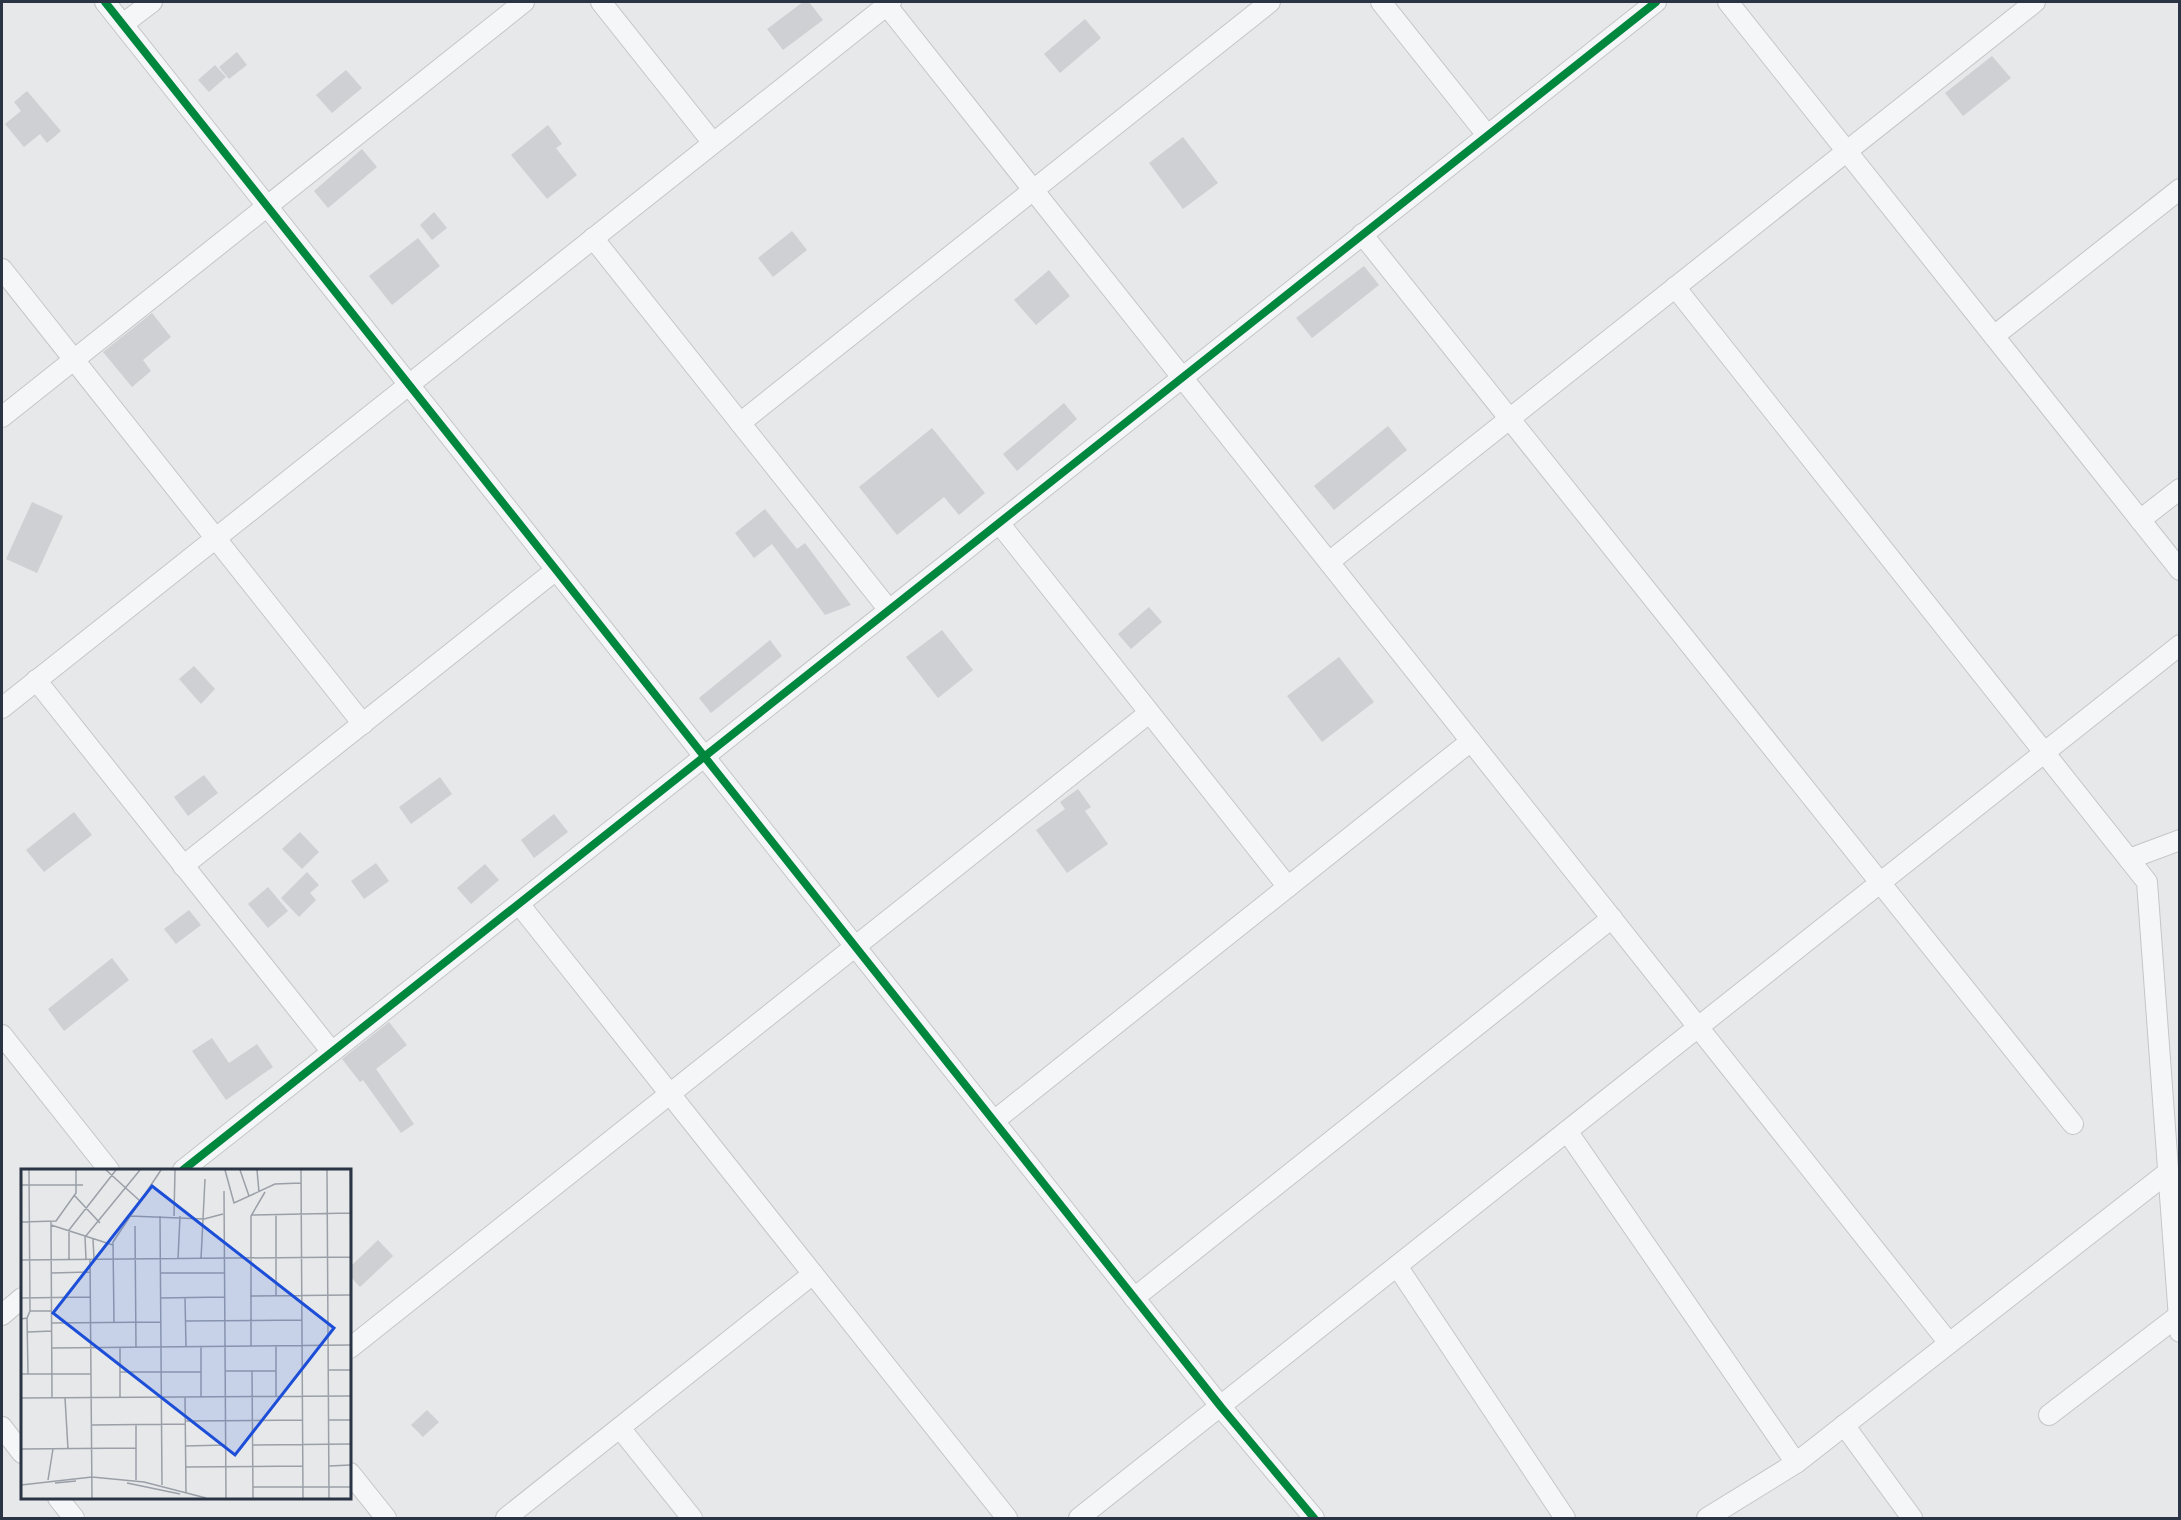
<svg xmlns="http://www.w3.org/2000/svg" width="2181" height="1520" viewBox="0 0 2181 1520" font-family="Helvetica,sans-serif">
<rect width="100%" height="100%" fill="#e6e8ea"/>
<!-- building -->
<g fill="#ced0d3">
<polygon points="803,2 809,2 823,20 783,50 767,29"/>
<polygon points="1085,19 1101,38 1060,73 1044,54"/>
<polygon points="237,52 247,65 229,79 219,67"/>
<polygon points="1992,56 2011,78 1963,116 1945,93"/>
<polygon points="215,65 226,77 209,92 198,80"/>
<polygon points="346,70 362,88 332,113 316,95"/>
<polygon points="27,91 61,131 47,143 40,134 24,147 5,124 21,111 14,102"/>
<polygon points="548,125 562,144 556,148 577,175 547,199 511,155"/>
<polygon points="1183,137 1218,183 1183,209 1149,163"/>
<polygon points="362,149 377,167 328,208 314,191"/>
<polygon points="434,212 447,228 432,240 420,225"/>
<polygon points="792,231 807,250 773,277 758,258"/>
<polygon points="418,238 440,266 392,305 369,276"/>
<polygon points="1364,266 1379,285 1312,338 1296,318"/>
<polygon points="1049,270 1070,296 1036,325 1014,300"/>
<polygon points="152,313 171,337 143,360 151,371 132,387 103,352"/>
<polygon points="1064,403 1077,419 1017,471 1003,454"/>
<polygon points="1388,426 1407,450 1334,510 1314,486"/>
<polygon points="932,428 985,493 959,515 944,497 897,535 859,487"/>
<polygon points="32,502 63,516 37,573 6,559"/>
<polygon points="765,509 797,549 805,543 851,605 825,615 772,544 754,558 735,533"/>
<polygon points="1149,607 1162,622 1131,649 1118,634"/>
<polygon points="942,630 973,670 938,698 906,657"/>
<polygon points="770,640 782,656 711,713 699,698"/>
<polygon points="1339,657 1374,702 1322,742 1287,696"/>
<polygon points="194,666 215,689 201,704 179,679"/>
<polygon points="204,775 218,793 188,816 174,797"/>
<polygon points="440,777 452,794 411,824 399,807"/>
<polygon points="1078,789 1091,807 1085,811 1108,844 1067,873 1036,830 1065,809 1060,802"/>
<polygon points="74,812 92,835 44,872 26,850"/>
<polygon points="554,814 568,832 534,858 521,840"/>
<polygon points="300,832 319,852 302,869 282,849"/>
<polygon points="376,863 389,881 364,899 351,881"/>
<polygon points="485,864 499,880 471,904 457,888"/>
<polygon points="307,872 319,885 310,893 316,900 299,917 281,898"/>
<polygon points="268,887 288,911 268,928 248,904"/>
<polygon points="189,910 201,925 176,944 164,929"/>
<polygon points="112,958 129,980 64,1031 48,1009"/>
<polygon points="389,1022 407,1045 376,1069 414,1124 401,1133 363,1080 360,1082 342,1059"/>
<polygon points="212,1038 229,1063 257,1044 273,1067 226,1100 192,1051"/>
<polygon points="378,1240 393,1256 360,1287 350,1276 350,1267"/>
<polygon points="427,1410 439,1422 423,1437 411,1425"/>
</g>
<g fill="none" stroke-linecap="round" stroke-linejoin="round">
<defs>
<g id="street">
<polyline points="105,2 1221,1407 1314,1518"/>
<polyline points="601,2 713,143"/>
<polyline points="884,2 1949,1343"/>
<polyline points="1381,2 1487,135"/>
<polyline points="1728,2 2180,570"/>
<polyline points="123,24 152,2"/>
<polyline points="1362,234 2073,1124"/>
<polyline points="593,238 889,610"/>
<polyline points="2,269 363,724"/>
<polyline points="1675,287 2147,882 2180,1332"/>
<polyline points="1994,336 2180,189"/>
<polyline points="2,417 524,2"/>
<polyline points="740,423 1270,2"/>
<polyline points="2140,520 2180,489"/>
<polyline points="999,523 1288,887"/>
<polyline points="1329,562 2035,2"/>
<polyline points="36,680 332,1052"/>
<polyline points="2,708 891,2"/>
<polyline points="2129,859 2180,840"/>
<polyline points="183,866 556,570"/>
<polyline points="519,904 1007,1518"/>
<polyline points="2,1035 109,1170"/>
<polyline points="994,1121 1471,741"/>
<polyline points="1567,1131 1796,1463"/>
<polyline points="183,1170 1656,2"/>
<polyline points="1397,1266 1565,1518"/>
<polyline points="1134,1298 1612,918"/>
<polyline points="2,1315 22,1298"/>
<polyline points="350,1348 1149,713"/>
<polyline points="2049,1415 2178,1316"/>
<polyline points="1844,1425 1912,1518"/>
<polyline points="2,1427 22,1453"/>
<polyline points="620,1428 692,1518"/>
<polyline points="350,1473 386,1518"/>
<polyline points="58,1498 74,1518"/>
<polyline points="506,1518 813,1274"/>
<polyline points="1079,1518 2180,645"/>
<polyline points="1707,1518 1796,1463 2167,1173"/>
</g>
</defs>
<!-- street casing -->
<use href="#street" stroke="#c4c6c8" stroke-width="22"/>
<!-- street -->
<use href="#street" stroke="#f5f6f7" stroke-width="20"/>
<defs>
<g id="cycleway">
<polyline points="105,2 1221,1407 1314,1518"/>
<polyline points="183,1170 1656,2"/>
</g>
</defs>
<!-- cycleway casing -->
<use href="#cycleway" stroke="#f4f6f9" stroke-width="11"/>
<!-- cycleway -->
<use href="#cycleway" stroke="#00873e" stroke-width="8"/>
</g>
<!-- overview -->
<g transform="translate(21 1169)">
<rect width="330" height="330" fill="#e6e8ea"/>
<path fill="none" stroke="#9ba0a8" stroke-width="1.5" d="M 85,1 L 119,32M 204,1 L 213,34 L 254,15 L 280,14M 219,1 L 228,27M 236,1 L 238,23M 280,1 L 282,329M 306,1 L 308,329M 329,1 L 330,100M 0,16 L 62,16M 203,22 L 205,329M 53,26 L 79,54M 255,45 L 255,127M 230,46 L 330,44M 109,47 L 183,50 L 202,45M 139,47 L 141,316M 153,47 L 154,1M 30,52 L 31,229M 0,53 L 35,52 L 55,24 L 55,1M 30,56 L 92,76M 114,57 L 115,178M 72,70 L 73,90M 65,90 L 64,68 L 119,1M 69,90 L 71,329M 157,90 L 159,47M 180,90 L 184,10M 0,91 L 330,88M 48,91 L 48,61 L 95,1M 30,104 L 69,103M 139,104 L 204,104M 229,127 L 330,126M 164,128 L 165,178M 0,129 L 69,128M 139,129 L 204,128M 9,142 L 31,142M 6,149 L 7,205M 0,150 L 6,149 L 9,142 L 8,1M 164,152 L 281,151M 93,153 L 92,73 L 140,1M 31,154 L 140,153M 7,163 L 31,162M 180,177 L 180,228M 230,177 L 230,47 L 244,23M 255,177 L 255,227M 99,178 L 99,228M 31,179 L 330,176M 307,201 L 330,201M 205,202 L 255,202M 231,202 L 232,329M 99,203 L 180,203M 0,205 L 70,205M 164,228 L 165,324M 0,229 L 330,227M 44,229 L 47,280M 307,251 L 330,251M 164,252 L 282,251M 70,256 L 164,255M 231,276 L 330,275M 164,277 L 205,276M 0,280 L 115,279M 308,297 L 330,296M 164,298 L 282,297M 27,311 L 32,280M 115,311 L 115,256M 34,314 L 55,312M 106,314 L 159,325M 0,316 L 71,308 L 123,313 L 185,329M 232,318 L 330,318"/>
<path fill="#1d4ed8" fill-opacity="0.15" stroke="#1d4ed8" stroke-width="3" d="M 131,17 L 313,159 L 214,286 L 32,144 Z"/>
<rect width="330" height="330" fill="none" stroke="#2b3445" stroke-width="3"/>
</g>
<!-- border -->
<rect width="2181" height="1520" fill="none" stroke="#2b3445" stroke-width="6"/>
</svg>
